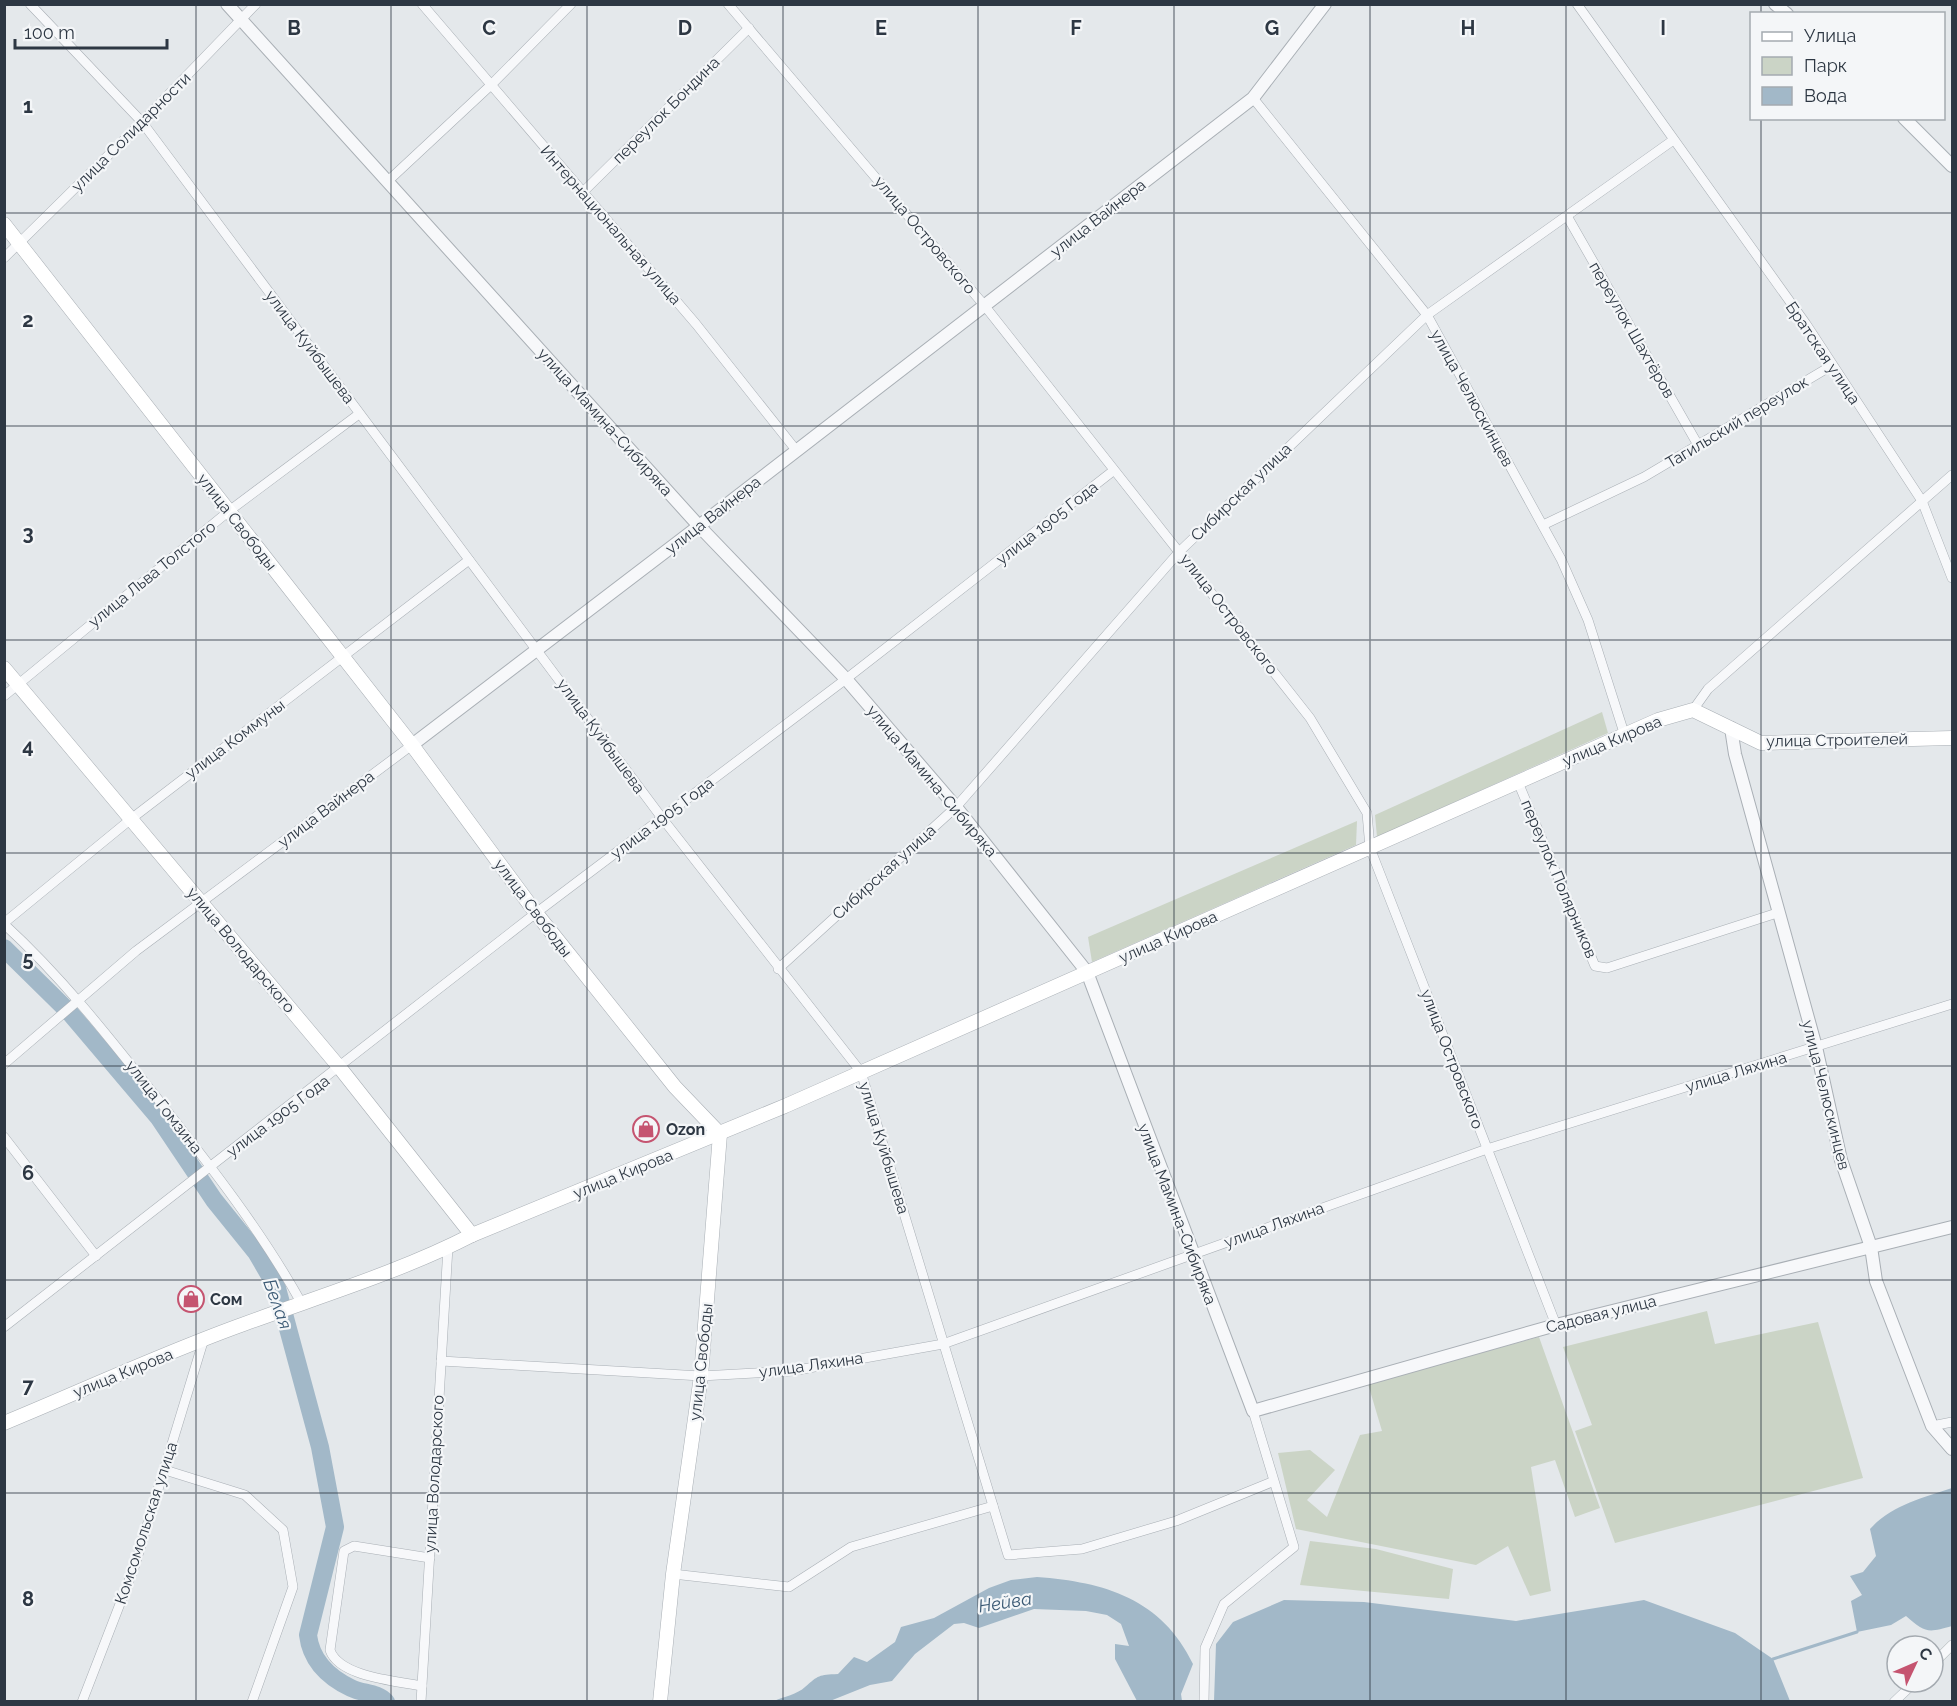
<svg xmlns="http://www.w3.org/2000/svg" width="1957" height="1706" viewBox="0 0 1957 1706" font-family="Raleway,sans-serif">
<rect width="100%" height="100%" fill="#e4e8eb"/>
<!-- green -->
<g fill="#cbd4c6">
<polygon points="1602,712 1608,733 1377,837 1375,815"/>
<polygon points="1357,821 1356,845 1092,962 1088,937"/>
<polygon points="1707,1311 1715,1344 1818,1322 1863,1478 1615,1543 1575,1431 1592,1425 1563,1347"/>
<polygon points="1539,1337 1600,1508 1575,1517 1555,1460 1531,1467 1551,1591 1530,1596 1508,1546 1476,1565 1296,1529 1278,1453 1310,1450 1335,1470 1307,1500 1327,1517 1360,1435 1382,1431 1368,1384"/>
<polygon points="1310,1541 1376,1549 1453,1569 1449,1599 1300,1585"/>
</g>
<!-- water -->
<g fill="#a2b8c8">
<path d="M 1952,1488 L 1952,1626 C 1928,1633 1925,1633 1906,1616 L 1891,1625 L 1857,1632 L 1851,1601 L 1862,1595 L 1850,1576 L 1863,1572 L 1876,1556 L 1870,1529 C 1892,1505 1922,1498 1952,1488 Z"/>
<path d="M 1037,1577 C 1105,1582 1162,1599 1193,1664 L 1181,1694 L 1182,1701 L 1137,1701 L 1115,1659 L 1115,1644 L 1129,1646 L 1121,1624 L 1107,1615 L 1086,1611 L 1034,1609 L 979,1628 L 964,1623 L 954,1624 L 915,1654 L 892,1681 L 870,1685 L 830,1701 L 774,1701 C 783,1697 798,1694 805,1687 C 819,1675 818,1675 838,1674 L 854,1657 L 867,1662 L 895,1642 L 901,1627 L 934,1618 L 989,1588 L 1011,1580 Z"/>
<polygon points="1284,1600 1364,1602 1516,1621 1644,1600 1735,1633 1773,1659 1790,1701 1214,1701 1216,1644 1233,1622"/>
</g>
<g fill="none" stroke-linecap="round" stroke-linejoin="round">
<!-- stream -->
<polyline stroke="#a2b8c8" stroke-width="3" points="1773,1659 1857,1632"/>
<!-- river -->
<path stroke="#a2b8c8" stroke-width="18" d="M 4,948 L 70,1013 L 159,1118 L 214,1200 L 256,1252 L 277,1288 L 320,1447 L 335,1527 L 308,1635 C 311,1660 328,1677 351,1688 C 363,1694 377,1692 386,1702"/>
<defs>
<g id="minor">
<polyline points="30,4 142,122 662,818 861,1072 1008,1555 1082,1549 1176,1521 1272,1482"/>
<polyline points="422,4 696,324 796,450"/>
<polyline points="728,4 984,305 1310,718 1367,813 1370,848 1556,1325"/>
<polyline points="1577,4 1806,324 1922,501 1952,578"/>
<polyline points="1253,98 1427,315 1561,559 1588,620 1625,736"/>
<polyline points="388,181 491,85 571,4"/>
<polyline points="583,192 749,28"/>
<polyline points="1567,216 1698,445"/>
<polyline points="4,258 142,122 256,4"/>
<polyline points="1543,525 1644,477 1831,366"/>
<polyline points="4,696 229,511 359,414"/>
<polyline points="1693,710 1708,689 1952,475"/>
<polyline points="1518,782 1595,966 1607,968 1777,913"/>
<polyline points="4,923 131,819 469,560"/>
<path d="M 4,924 C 63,978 112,1041 161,1103 C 212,1168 262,1232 302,1304"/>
<polyline points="778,969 956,807 1180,551 1427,315 1672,141"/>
<polyline points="4,1064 136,951 412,745"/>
<polyline points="4,1137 96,1256"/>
<polyline points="4,1327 536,913 846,679 1113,471"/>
<polyline points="441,1361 701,1376 792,1371 943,1344 1487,1149 1952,1004"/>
<polyline points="1932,1426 1952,1422"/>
<polyline points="165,1470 245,1495 283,1530 293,1587 252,1702"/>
<polyline points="673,1574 789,1587 851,1547 993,1506"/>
<polyline points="1933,1664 1952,1645"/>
<path d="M 422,1686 C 397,1681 339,1677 330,1650 L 344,1551 L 354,1546 L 430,1558"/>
<polyline points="82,1702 135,1565 203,1342"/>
<polyline points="421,1702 448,1247"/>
<polyline points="1204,1702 1205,1648 1224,1604 1294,1547 1253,1411"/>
<polyline points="1894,1702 1915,1682"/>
</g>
<g id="tertiary">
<polyline points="227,4 699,526 846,679 956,807 1087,972 1253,1411 1556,1325 1952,1227"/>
<polyline points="1775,4 1787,14"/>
<polyline points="1904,118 1952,166"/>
<polyline points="1731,728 1735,754 1816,1047 1841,1160 1871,1247 1876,1281 1932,1426 1952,1449"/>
<polyline points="412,745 699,526 1253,98 1325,4"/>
</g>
<g id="secondary">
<polyline points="4,224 412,745 536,913 675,1087 720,1134 701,1376 673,1574 660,1702"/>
<polyline points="4,668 340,1068 472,1235"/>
<path d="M 4,1423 C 84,1390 163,1353 244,1324 C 320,1296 400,1272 472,1235 L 785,1106 L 1658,720 L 1693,710 L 1761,743 L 1952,738"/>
</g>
</defs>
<!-- minor casing -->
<use href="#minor" stroke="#a9afb5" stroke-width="10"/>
<!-- tertiary casing -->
<use href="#tertiary" stroke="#a9afb5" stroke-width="14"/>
<!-- secondary casing -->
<use href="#secondary" stroke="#a9afb5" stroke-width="15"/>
<!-- minor -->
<use href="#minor" stroke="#f7f8fa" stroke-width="9"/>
<!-- tertiary -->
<use href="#tertiary" stroke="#f7f8fa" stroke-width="12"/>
<!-- secondary -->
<use href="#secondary" stroke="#fff" stroke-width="14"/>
</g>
<!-- grid -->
<path fill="none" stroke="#2d3743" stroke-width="1.5" stroke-opacity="0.55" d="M 196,4 L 196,1702M 391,4 L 391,1702M 587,4 L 587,1702M 783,4 L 783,1702M 978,4 L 978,1702M 1174,4 L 1174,1702M 1370,4 L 1370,1702M 1566,4 L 1566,1702M 1761,4 L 1761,14M 1761,118 L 1761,1702M 4,213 L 1952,213M 4,426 L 1952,426M 4,640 L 1952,640M 4,853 L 1952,853M 4,1066 L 1952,1066M 4,1280 L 1952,1280M 4,1493 L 1952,1493"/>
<!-- icons -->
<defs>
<symbol id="shop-ring" viewBox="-11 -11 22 22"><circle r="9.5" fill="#f4f6f8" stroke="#c55470" stroke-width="1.5"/><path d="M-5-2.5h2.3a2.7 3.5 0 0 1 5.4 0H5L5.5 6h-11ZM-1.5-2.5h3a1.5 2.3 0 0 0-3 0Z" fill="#c55470"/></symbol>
</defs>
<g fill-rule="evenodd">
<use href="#shop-ring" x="631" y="1114" width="30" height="30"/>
<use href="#shop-ring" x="176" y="1284" width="30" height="30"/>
</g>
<g text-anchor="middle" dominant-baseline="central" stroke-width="4.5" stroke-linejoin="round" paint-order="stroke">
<!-- street labels -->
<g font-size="16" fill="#2d3743" stroke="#f4f6f8">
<text transform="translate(666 110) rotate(-45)">переулок Бондина</text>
<text transform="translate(131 132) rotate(-45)">улица Солидарности</text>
<text transform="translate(1098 218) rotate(-38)">улица Вайнера</text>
<text transform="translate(611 225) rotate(49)">Интернациональная улица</text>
<text transform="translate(925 235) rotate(50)">улица Островского</text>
<text transform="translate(1632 330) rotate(60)">переулок Шахтёров</text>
<text transform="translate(310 347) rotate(53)">улица Куйбышева</text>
<text transform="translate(1823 353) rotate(56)">Братская улица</text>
<text transform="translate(1472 398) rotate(61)">улица Челюскинцев</text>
<text transform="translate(605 422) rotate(48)">улица Мамина-Сибиряка</text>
<text transform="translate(1737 422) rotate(-31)">Тагильский переулок</text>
<text transform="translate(1241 492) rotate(-44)">Сибирская улица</text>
<text transform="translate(713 515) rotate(-38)">улица Вайнера</text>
<text transform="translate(237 522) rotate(52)">улица Свободы</text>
<text transform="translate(1047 523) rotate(-38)">улица 1905 Года</text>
<text transform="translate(152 574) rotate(-39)">улица Льва Толстого</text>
<text transform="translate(1229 614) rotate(52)">улица Островского</text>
<text transform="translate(601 736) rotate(54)">улица Куйбышева</text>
<text transform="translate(235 739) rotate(-37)">улица Коммуны</text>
<text transform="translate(1837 740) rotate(-1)">улица Строителей</text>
<text transform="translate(1612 741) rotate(-23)">улица Кирова</text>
<text transform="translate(932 781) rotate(50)">улица Мамина-Сибиряка</text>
<text transform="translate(326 809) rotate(-37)">улица Вайнера</text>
<text transform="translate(662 818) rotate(-37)">улица 1905 Года</text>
<text transform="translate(884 872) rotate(-42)">Сибирская улица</text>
<text transform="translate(1559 879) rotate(67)">переулок Полярников</text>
<text transform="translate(533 908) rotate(53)">улица Свободы</text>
<text transform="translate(1168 937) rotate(-24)">улица Кирова</text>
<text transform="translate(241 950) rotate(50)">улица Володарского</text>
<text transform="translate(1452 1059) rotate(69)">улица Островского</text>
<text transform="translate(1736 1072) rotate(-17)">улица Ляхина</text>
<text transform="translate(1826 1095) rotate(76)">улица Челюскинцев</text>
<text transform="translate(164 1107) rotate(52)">улица Гомзина</text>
<text transform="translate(278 1116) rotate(-37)">улица 1905 Года</text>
<text transform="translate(884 1148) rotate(73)">улица Куйбышева</text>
<text transform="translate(623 1174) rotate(-22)">улица Кирова</text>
<text transform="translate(1177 1214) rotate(69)">улица Мамина-Сибиряка</text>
<text transform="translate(1274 1225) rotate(-20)">улица Ляхина</text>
<text transform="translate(1601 1314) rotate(-14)">Садовая улица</text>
<text transform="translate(701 1362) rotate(-84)">улица Свободы</text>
<text transform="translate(811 1365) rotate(-8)">улица Ляхина</text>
<text transform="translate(123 1373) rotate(-22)">улица Кирова</text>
<text transform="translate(434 1474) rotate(-87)">улица Володарского</text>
<text transform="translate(146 1523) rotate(-72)">Комсомольская улица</text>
</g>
<!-- poi labels -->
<g font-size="16" font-weight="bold" fill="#2d3743" stroke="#f4f6f8" text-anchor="start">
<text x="666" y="1129">Ozon</text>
<text x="210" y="1299">Сом</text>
</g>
<!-- water labels -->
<g font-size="18" font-style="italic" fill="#3a5974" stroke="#f4f6f8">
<text transform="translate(278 1304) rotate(70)">Белая</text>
<text transform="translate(1005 1602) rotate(-9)">Нейва</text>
</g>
</g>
<g font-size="20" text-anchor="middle" font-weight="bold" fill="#2d3743" stroke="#f4f6f8" stroke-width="4.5" stroke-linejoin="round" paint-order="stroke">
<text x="294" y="35">B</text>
<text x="489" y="35">C</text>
<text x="685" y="35">D</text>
<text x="881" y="35">E</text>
<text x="1076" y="35">F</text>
<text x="1272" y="35">G</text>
<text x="1468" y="35">H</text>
<text x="1663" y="35">I</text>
<text x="28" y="113">1</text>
<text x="28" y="327">2</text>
<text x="28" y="540">3</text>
<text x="28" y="753">4</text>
<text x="28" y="966">5</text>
<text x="28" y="1180">6</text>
<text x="28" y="1393">7</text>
<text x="28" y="1606">8</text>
</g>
<!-- border -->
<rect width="1957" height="1706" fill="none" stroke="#2d3743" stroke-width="12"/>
<!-- legend -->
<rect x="1750" y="12" width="195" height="108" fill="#f4f6f8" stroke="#a4aab0" stroke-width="1.5"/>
<rect x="1762" y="32" width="30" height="9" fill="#ffffff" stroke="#a4aab0" stroke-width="1.5"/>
<text x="1804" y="42" font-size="18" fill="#2d3743">Улица</text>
<rect x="1762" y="57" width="30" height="18" fill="#cbd4c6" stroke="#a4aab0" stroke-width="1.5"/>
<text x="1804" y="72" font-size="18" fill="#2d3743">Парк</text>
<rect x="1762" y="87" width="30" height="18" fill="#a2b8c8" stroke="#a4aab0" stroke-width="1.5"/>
<text x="1804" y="102" font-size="18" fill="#2d3743">Вода</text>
<!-- north arrow -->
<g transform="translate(1915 1664) rotate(46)"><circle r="28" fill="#f4f6f8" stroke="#a4aab0" stroke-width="1.5"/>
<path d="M0-4.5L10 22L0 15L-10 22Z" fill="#c55470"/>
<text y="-9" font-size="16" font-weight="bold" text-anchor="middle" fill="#2d3743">С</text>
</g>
<!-- scale -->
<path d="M15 39v9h152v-9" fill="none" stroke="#2d3743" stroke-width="3"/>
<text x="24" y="39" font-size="18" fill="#2d3743" stroke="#f4f6f8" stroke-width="4.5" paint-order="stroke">100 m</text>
</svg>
